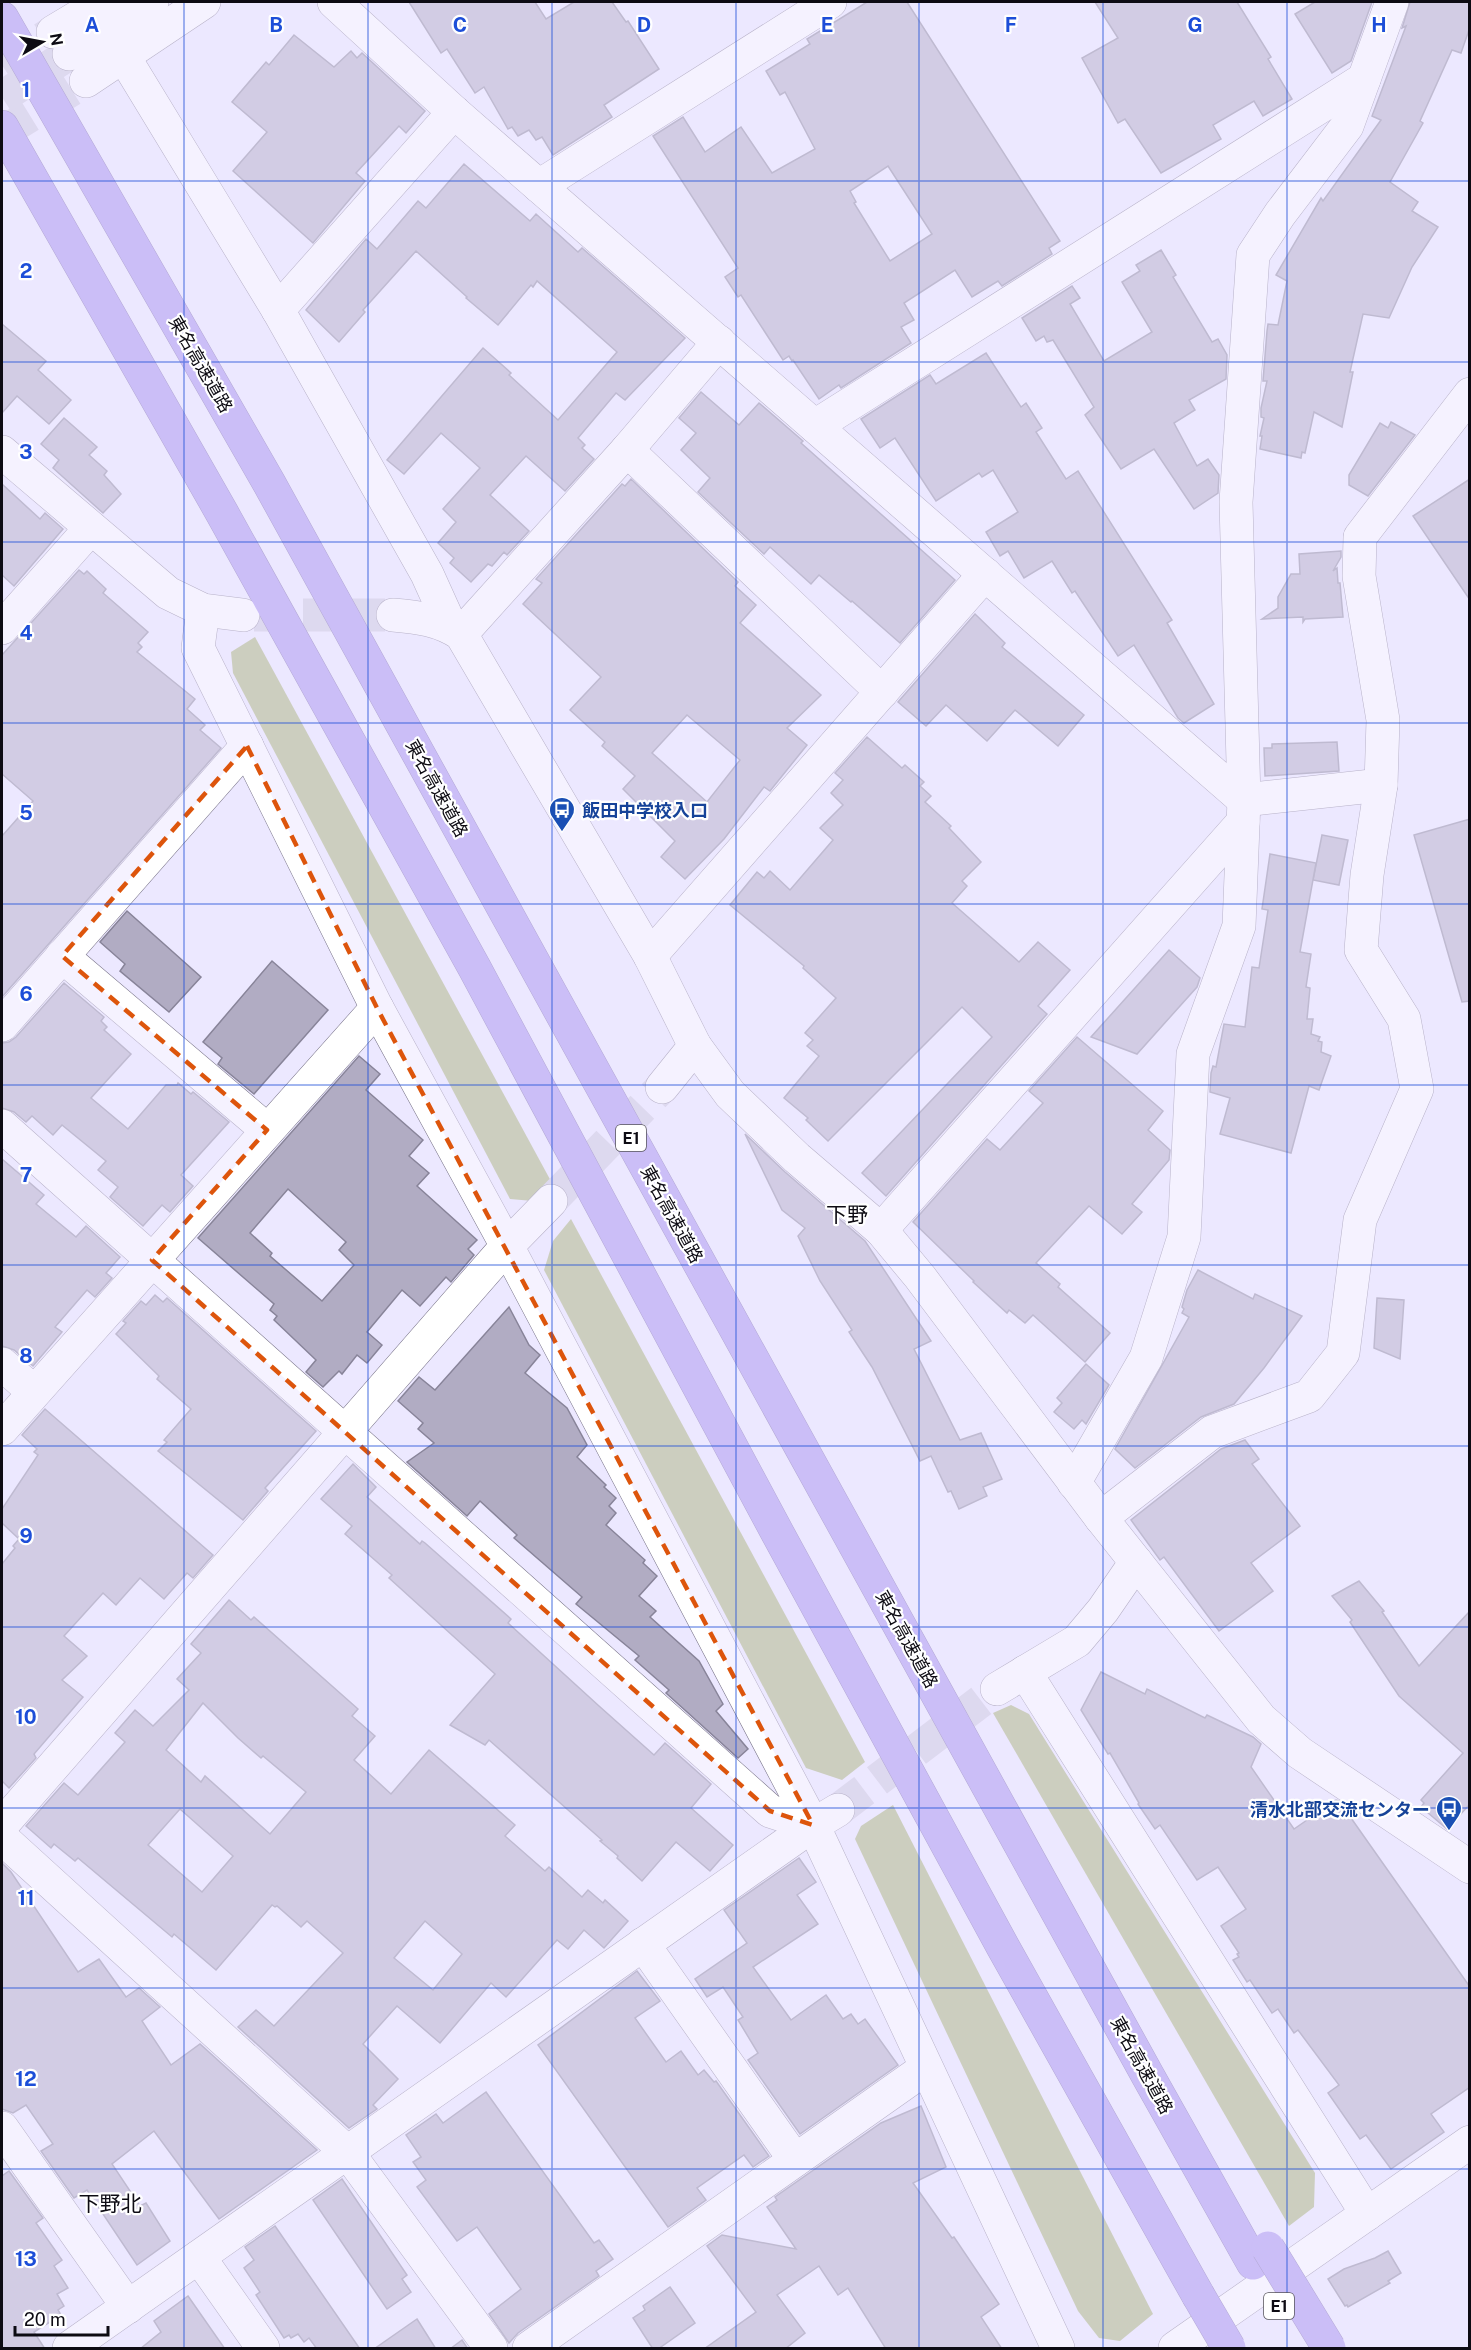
<svg xmlns="http://www.w3.org/2000/svg" width="1471" height="2350" viewBox="0 0 1471 2350" font-family="'Public Sans','Noto Sans JP',sans-serif">
<rect width="100%" height="100%" fill="#ece8ff"/>
<!-- forest -->
<g fill="#a4b072">
<polygon points="255,637 552,1183 533,1201 510,1199 233,673 231,652"/>
<polygon points="571,1219 865,1762 842,1780 806,1768 544,1270 553,1241"/>
<polygon points="1011,1705 1029,1714 1315,2173 1314,2207 1289,2226 993,1713"/>
<polygon points="893,1805 1153,2314 1120,2341 1099,2338 1078,2311 855,1839 861,1826"/>
</g>
<!-- building -->
<g fill="#b1acc3" stroke="#888499" stroke-width="1.5" fill-rule="evenodd">
<polygon points="409,2 535,2 546,19 574,2 612,2 626,22 628,21 659,69 604,105 612,117 553,155 542,137 536,140 529,130 518,136 512,127 508,129 484,87 475,93 447,49 441,53"/>
<path d="M 867,2 L 907,2 L 1060,241 L 1049,248 L 1052,254 L 1002,286 L 998,281 L 972,297 L 955,270 L 904,303 L 914,320 L 901,327 L 911,343 L 841,388 L 839,385 L 819,399 L 793,360 L 792,361 L 789,356 L 783,360 L 741,295 L 738,297 L 725,277 L 738,268 L 653,136 L 683,117 L 705,152 L 741,127 L 772,173 L 815,149 L 785,92 L 780,95 L 766,71 L 810,44 L 807,39 ZM 888,166 L 932,234 L 890,261 L 854,203 L 856,202 L 850,191 Z"/>
<polygon points="1095,2 1237,2 1271,57 1268,59 1292,99 1263,116 1254,101 1213,125 1221,139 1161,173 1125,119 1118,123 1082,58 1118,38"/>
<polygon points="1315,2 1372,2 1351,61 1332,73 1295,14"/>
<polygon points="1410,2 1470,2 1470,27 1461,53 1452,50 1420,121 1423,123 1390,182 1418,202 1412,211 1438,227 1412,267 1389,318 1363,314 1350,372 1353,372 1342,427 1314,412 1305,453 1302,452 1301,458 1260,449 1262,436 1260,436 1264,418 1261,417 1261,408 1267,381 1263,381 1267,331 1268,324 1278,325 1287,281 1276,275 1321,198 1323,201 1381,120 1372,116 1406,26 1402,28"/>
<polygon points="294,35 334,67 351,51 357,58 362,53 425,111 406,133 399,126 356,173 365,181 313,243 233,171 267,132 232,102 266,62 269,65"/>
<polygon points="464,164 530,221 536,214 578,252 582,248 685,338 625,400 616,393 578,438 585,445 582,448 594,459 565,491 526,456 490,495 529,531 507,555 504,552 492,566 488,564 471,582 450,563 454,558 438,543 456,522 443,509 480,468 441,433 404,474 387,460 483,348 511,373 509,375 558,420 617,352 537,281 533,287 531,285 498,325 466,298 467,297 416,251 363,310 365,312 339,342 306,310 366,239 377,249 418,201 426,208"/>
<polygon points="1161,250 1176,275 1173,277 1212,342 1218,339 1227,355 1226,379 1189,400 1195,410 1174,423 1197,466 1208,459 1219,475 1218,493 1194,509 1154,449 1121,469 1085,415 1094,407 1053,340 1047,342 1044,336 1036,341 1022,318 1072,286 1080,298 1070,304 1104,361 1152,332 1122,282 1140,271 1136,265"/>
<polygon points="2,324 46,361 38,370 71,400 49,424 17,396 2,413"/>
<polygon points="986,353 1021,407 1026,403 1042,428 1036,432 1066,479 1078,471 1172,620 1167,623 1214,704 1184,723 1178,718 1134,645 1118,656 1075,591 1072,593 1052,561 1024,578 1008,551 1000,556 986,532 1018,512 993,470 982,477 979,473 936,501 895,438 880,448 861,419 930,375 936,384"/>
<polygon points="701,392 739,425 759,403 803,441 801,443 955,580 900,643 852,601 851,602 819,575 811,584 770,547 764,554 698,492 710,478 681,450 696,433 679,418"/>
<polygon points="64,418 97,447 89,455 107,471 104,475 121,494 103,513 53,468 59,460 41,444"/>
<polygon points="1391,422 1415,435 1368,496 1349,485 1349,475 1380,423 1388,428"/>
<path d="M 631,479 L 738,582 L 735,586 L 756,605 L 740,623 L 821,695 L 787,728 L 807,745 L 770,791 L 764,787 L 724,839 L 685,879 L 661,857 L 675,841 L 623,789 L 635,776 L 602,746 L 605,742 L 570,710 L 601,677 L 523,604 L 542,583 L 536,579 L 622,484 L 625,486 ZM 687,715 L 740,760 L 707,802 L 652,753 Z"/>
<polygon points="1470,479 1470,600 1413,516"/>
<polygon points="2,484 40,519 45,513 63,529 14,586 2,575"/>
<polygon points="1341,551 1341,557 1333,571 1337,568 1338,583 1340,583 1343,617 1305,619 1303,622 1303,617 1262,619 1278,608 1278,597 1291,574 1300,574 1299,554"/>
<polygon points="79,570 84,574 87,571 106,589 103,593 148,632 138,643 142,647 137,652 195,699 187,709 205,725 200,730 221,748 2,997 2,836 33,801 2,774 2,655"/>
<polygon points="975,614 1005,643 1002,647 1084,715 1058,746 1015,710 987,741 946,705 926,726 898,702"/>
<polygon points="867,737 902,768 905,765 924,782 920,786 931,796 925,802 951,826 949,828 981,862 962,881 967,886 952,903 1019,962 1038,942 1070,970 1038,1006 1047,1014 886,1196 862,1173 992,1037 962,1007 828,1141 806,1120 808,1118 784,1098 819,1056 807,1046 813,1040 805,1033 836,998 803,968 804,966 730,905 757,872 764,878 770,871 790,890 833,840 820,828 843,805 831,793 843,780 835,773"/>
<polygon points="1337,742 1339,771 1265,776 1264,748 1272,748 1272,744"/>
<polygon points="1470,819 1470,1001 1462,1002 1414,835"/>
<polygon points="1322,835 1348,840 1339,885 1313,880"/>
<polygon points="1270,854 1316,863 1300,952 1311,954 1306,987 1310,988 1307,1019 1313,1019 1311,1034 1320,1037 1318,1041 1322,1042 1321,1052 1331,1056 1319,1090 1309,1086 1291,1153 1220,1134 1230,1098 1210,1092 1211,1073 1213,1066 1216,1067 1224,1024 1245,1027 1252,967 1259,968 1268,910 1262,909"/>
<polygon points="127,911 201,977 169,1012 120,971 125,964 100,942"/>
<polygon points="1169,950 1200,978 1197,987 1137,1054 1091,1037"/>
<polygon points="272,961 328,1010 254,1094 218,1064 222,1058 203,1042"/>
<polygon points="64,983 104,1017 101,1021 107,1027 104,1030 131,1054 91,1098 128,1129 166,1085 177,1085 178,1083 191,1094 193,1092 229,1122 181,1175 193,1186 170,1212 162,1205 143,1226 110,1197 118,1187 98,1170 106,1161 62,1125 53,1135 32,1116 26,1122 14,1112 2,1108 2,1043 9,1042 16,1037"/>
<polygon points="1077,1037 1163,1111 1148,1130 1170,1150 1169,1160 1132,1204 1142,1212 1122,1234 1089,1206 1036,1263 1060,1284 1058,1287 1110,1333 1085,1362 1033,1315 1025,1323 1009,1310 1007,1313 973,1282 974,1281 913,1222 987,1139 1000,1150 1043,1103 1029,1091"/>
<path d="M 359,1056 L 380,1074 L 366,1090 L 423,1140 L 409,1156 L 429,1173 L 417,1186 L 477,1240 L 468,1249 L 474,1255 L 451,1282 L 446,1277 L 420,1306 L 402,1290 L 367,1332 L 382,1345 L 367,1363 L 357,1355 L 342,1374 L 339,1371 L 323,1387 L 306,1372 L 316,1360 L 274,1320 L 277,1316 L 270,1310 L 274,1304 L 198,1238 ZM 288,1189 L 346,1242 L 339,1250 L 354,1265 L 322,1301 L 270,1256 L 272,1253 L 250,1233 Z"/>
<polygon points="745,1134 785,1172 865,1241 931,1341 914,1349 960,1440 981,1433 1002,1479 983,1487 987,1496 959,1509 951,1491 948,1492 931,1456 920,1461 872,1367 849,1332 852,1330 820,1281 798,1236 805,1228 782,1210"/>
<polygon points="2,1159 44,1195 36,1204 76,1237 86,1226 120,1257 106,1273 112,1278 95,1297 87,1290 55,1327 62,1332 33,1366 14,1350 2,1346"/>
<polygon points="1198,1270 1253,1299 1255,1294 1302,1316 1264,1368 1234,1404 1201,1417 1135,1468 1115,1449 1189,1317 1182,1313 1184,1309 1182,1307 1187,1290"/>
<polygon points="155,1295 163,1302 167,1298 316,1431 265,1488 268,1491 243,1520 158,1451 167,1442 164,1440 191,1409 157,1379 159,1376 116,1334 126,1323 123,1321 141,1301 146,1305"/>
<polygon points="1377,1298 1404,1300 1400,1359 1374,1348"/>
<polygon points="509,1307 529,1345 540,1355 525,1373 567,1408 587,1445 577,1457 606,1485 604,1487 616,1498 609,1506 616,1513 606,1525 645,1560 643,1563 657,1576 639,1596 656,1611 650,1617 699,1661 723,1704 716,1711 748,1749 738,1758 666,1693 669,1690 635,1660 639,1656 576,1604 582,1597 514,1538 517,1535 480,1501 467,1516 407,1462 434,1443 418,1429 423,1423 398,1401 419,1377 435,1390"/>
<polygon points="1086,1364 1109,1385 1086,1424 1082,1420 1074,1429 1054,1412 1062,1403 1057,1398"/>
<polygon points="45,1409 213,1555 193,1578 187,1573 164,1599 140,1578 116,1605 103,1593 64,1636 87,1656 62,1680 83,1697 34,1754 36,1758 9,1788 2,1781 2,1564 15,1548 13,1546 19,1539 2,1523 2,1509 38,1455 34,1452 37,1449 22,1435"/>
<polygon points="1245,1440 1259,1459 1252,1464 1300,1526 1251,1563 1273,1591 1219,1631 1164,1557 1160,1560 1131,1520 1221,1449"/>
<polygon points="353,1464 376,1487 367,1497 420,1544 422,1541 425,1543 511,1619 508,1623 599,1706 654,1755 665,1743 711,1784 691,1808 733,1845 710,1871 676,1842 642,1881 617,1858 618,1856 600,1841 602,1840 489,1740 485,1745 450,1725 495,1674 389,1578 392,1575 345,1534 352,1526 321,1499"/>
<polygon points="1359,1581 1384,1611 1382,1612 1419,1666 1470,1611 1470,1804 1447,1829 1421,1807 1424,1803 1421,1800 1463,1753 1399,1696 1350,1622 1352,1620 1332,1596"/>
<path d="M 229,1600 L 251,1620 L 254,1617 L 358,1709 L 352,1716 L 375,1736 L 354,1760 L 391,1794 L 429,1750 L 515,1825 L 505,1836 L 545,1871 L 549,1867 L 582,1897 L 588,1890 L 603,1903 L 605,1900 L 628,1921 L 604,1948 L 584,1930 L 568,1949 L 557,1940 L 506,1997 L 491,1983 L 440,2043 L 397,2006 L 363,2044 L 398,2079 L 373,2105 L 377,2109 L 349,2128 L 238,2027 L 256,2010 L 274,2026 L 343,1953 L 307,1921 L 301,1927 L 277,1906 L 275,1907 L 272,1905 L 216,1970 L 174,1934 L 172,1937 L 78,1858 L 75,1861 L 54,1844 L 51,1848 L 26,1826 L 64,1783 L 78,1795 L 125,1742 L 115,1733 L 135,1710 L 153,1726 L 189,1690 L 177,1679 L 201,1653 L 191,1644 ZM 203,1703 L 238,1738 L 261,1758 L 263,1756 L 306,1792 L 270,1834 L 205,1776 L 201,1782 L 166,1750 ZM 180,1809 L 233,1856 L 202,1892 L 148,1845 ZM 425,1921 L 462,1954 L 433,1990 L 394,1958 Z"/>
<polygon points="1101,1672 1145,1694 1147,1689 1205,1718 1207,1715 1253,1737 1261,1744 1251,1767 1294,1829 1336,1800 1339,1801 1470,1987 1470,2087 1431,2114 1444,2132 1391,2169 1366,2135 1360,2139 1328,2093 1339,2085 1298,2030 1294,2033 1278,2009 1272,2013 1250,1980 1247,1982 1233,1960 1239,1957 1237,1954 1239,1953 1221,1926 1246,1909 1218,1867 1197,1880 1160,1825 1155,1829 1138,1804 1139,1803 1110,1753 1108,1754 1081,1710"/>
<polygon points="799,1858 816,1882 797,1895 818,1924 753,1967 791,2020 826,1995 843,2019 851,2014 858,2024 865,2019 898,2065 800,2134 748,2060 758,2053 738,2020 743,2017 723,1987 707,1997 695,1979 747,1943 724,1910"/>
<polygon points="2,1863 11,1872 78,1972 99,1959 126,1997 139,1988 160,2007 142,2021 171,2065 200,2044 317,2150 219,2219 154,2131 112,2164 140,2206 146,2203 170,2241 137,2265 87,2190 74,2198 41,2151 53,2144 26,2105 13,2113 2,2109"/>
<polygon points="637,1971 660,2001 635,2018 666,2062 681,2051 698,2075 704,2070 714,2082 716,2081 769,2156 753,2167 744,2155 697,2188 706,2200 668,2227 538,2045"/>
<polygon points="486,2092 594,2243 599,2240 613,2259 596,2271 599,2276 518,2333 509,2343 489,2314 521,2289 477,2227 457,2241 417,2187 426,2180 413,2162 421,2157 406,2135 436,2114 443,2123"/>
<polygon points="921,2106 946,2167 913,2183 952,2238 954,2237 999,2304 981,2317 1002,2349 886,2349 848,2288 838,2295 819,2266 777,2295 805,2333 785,2349 704,2349 756,2312 707,2246 722,2235 796,2249 767,2207 777,2200 775,2197 881,2123"/>
<polygon points="9,2171 43,2218 36,2223 62,2260 54,2266 68,2288 57,2294 64,2306 58,2310 61,2315 34,2332 45,2349 2,2349 2,2176"/>
<polygon points="342,2179 407,2275 402,2279 411,2292 387,2309 313,2200"/>
<polygon points="275,2226 360,2349 317,2349 309,2338 304,2342 298,2334 291,2338 289,2335 284,2338 256,2295 260,2292 244,2268 254,2260 245,2247"/>
<polygon points="1388,2251 1401,2273 1388,2281 1390,2283 1348,2307 1347,2305 1345,2306 1328,2279 1344,2269 1375,2258"/>
<polygon points="670,2287 695,2323 658,2349 653,2349 633,2318 645,2310 643,2306"/>
<polygon points="188,2296 225,2349 140,2349 161,2332 154,2321"/>
<polygon points="417,2319 436,2349 374,2349"/>
<polygon points="462,2340 468,2349 450,2349"/>
</g>
<g fill="none" stroke-linecap="round" stroke-linejoin="round">
<!-- street-tunnel -->
<g stroke="#cbc7dc" stroke-width="33" stroke-dasharray="33 16" stroke-linecap="butt">
<polyline points="2,65 53,32"/>
<polyline points="2,133 86,81"/>
<polyline points="551,1201 662,1087"/>
<polyline points="838,1810 997,1689"/>
</g>
<!-- secondary-tunnel -->
<g stroke="#cbc7dc" stroke-width="33" stroke-dasharray="33 16" stroke-linecap="butt">
<polyline points="2,97 69,54"/>
<polyline points="254,615 393,615"/>
</g>
<defs>
<g id="street">
<polyline points="334,2 454,112 1244,800 1381,785"/>
<polyline points="53,32 103,2"/>
<polyline points="124,57 278,310 427,574 451,627"/>
<polyline points="86,81 204,2"/>
<polyline points="539,186 830,2"/>
<polyline points="278,310 454,112"/>
<polyline points="815,426 1364,79"/>
<polyline points="627,450 882,692"/>
<polyline points="203,610 198,648 377,1008 507,1246 813,1825 1058,2348"/>
<polyline points="2,628 90,529"/>
<polyline points="461,634 627,450 719,342"/>
<polyline points="62,956 267,1130"/>
<polyline points="650,956 985,574"/>
<polyline points="2,1025 247,746"/>
<polyline points="662,1087 695,1046"/>
<polyline points="2,1126 770,1811 813,1825"/>
<polyline points="881,1230 1243,822"/>
<polyline points="2,1364 34,1392"/>
<polyline points="2,1429 377,1008"/>
<polyline points="1074,1483 1146,1358 1184,1237 1193,1054 1239,926 1244,800 1236,502 1253,255 1280,214 1347,126 1392,2"/>
<polyline points="1101,1518 1212,1432 1309,1396 1343,1353 1360,1220 1417,1089 1404,1019 1361,950 1367,875 1381,785 1383,720 1359,576 1360,537 1470,394"/>
<polyline points="1025,1672 1367,2214"/>
<polyline points="997,1689 1077,1641 1103,1610 1136,1562"/>
<polyline points="2,1825 507,1246 551,1201"/>
<polyline points="2,1838 348,2153 491,2348"/>
<polyline points="643,1944 795,2160"/>
<polyline points="2,2128 128,2307"/>
<polyline points="199,2257 263,2348"/>
<polyline points="69,2348 813,1825 838,1810"/>
<polyline points="529,2348 926,2068"/>
</g>
<g id="secondary">
<polyline points="69,54 152,2"/>
<polyline points="2,452 168,593 203,610 243,615"/>
<path d="M 393,615 C 418,617 440,620 461,634 L 650,956 L 695,1046 L 730,1094 L 797,1158 L 881,1230 L 920,1277 L 1101,1518 L 1261,1719 L 1300,1753 L 1470,1867"/>
<polyline points="1175,2348 1470,2142"/>
</g>
<g id="highway">
<polyline points="2,18 269,483 1148,2076 1253,2263"/>
<polyline points="2,127 222,513 474,967 778,1534 1003,1947 1198,2295"/>
</g>
</defs>
<!-- street casing -->
<use href="#street" stroke="#787388" stroke-width="34"/>
<!-- secondary casing -->
<use href="#secondary" stroke="#787388" stroke-width="34"/>
<!-- highway casing -->
<use href="#highway" stroke="#6e5fa1" stroke-width="34"/>
<!-- street -->
<use href="#street" stroke="#fff" stroke-width="33"/>
<!-- secondary -->
<use href="#secondary" stroke="#fff" stroke-width="33"/>
<!-- highway -->
<use href="#highway" stroke="#a38cee" stroke-width="33"/>
<defs>
<g id="highway-bridge">
<polyline points="1268,2248 1329,2348"/>
<polyline points="1198,2295 1229,2348"/>
</g>
</defs>
<!-- highway-bridge casing -->
<use href="#highway-bridge" stroke="#6e5fa1" stroke-width="34" stroke-linecap="butt"/>
<!-- highway-bridge -->
<use href="#highway-bridge" stroke="#a38cee" stroke-width="33"/>
</g>
<!-- marked area -->
<path d="M0 0H1471V2350H0ZM 247,746 L 377,1008 L 813,1825 L 770,1811 L 152,1260 L 267,1130 L 62,956 Z" fill="#ece8ff" fill-opacity=".55" fill-rule="evenodd"/>
<path fill="none" stroke="#dd550c" stroke-width="4.5" stroke-dasharray="12 8" stroke-linejoin="round" d="M 247,746 L 377,1008 L 813,1825 L 770,1811 L 152,1260 L 267,1130 L 62,956 Z"/>
<!-- grid -->
<path fill="none" stroke="#1d4ed8" stroke-width="1.5" stroke-opacity="0.55" d="M 184,2 L 184,2348M 368,2 L 368,2348M 552,2 L 552,2348M 736,2 L 736,2348M 919,2 L 919,2348M 1103,2 L 1103,2348M 1287,2 L 1287,2348M 2,181 L 1470,181M 2,362 L 1470,362M 2,542 L 1470,542M 2,723 L 1470,723M 2,904 L 1470,904M 2,1085 L 1470,1085M 2,1265 L 1470,1265M 2,1446 L 1470,1446M 2,1627 L 1470,1627M 2,1808 L 1470,1808M 2,1988 L 1470,1988M 2,2169 L 1470,2169"/>
<!-- icons -->
<defs>
<symbol id="bus-pin" viewBox="-11 -11 22 30"><path d="M0 17L-7.5 6A9.5 9.5 0 1 1 7.5 6Z" fill="#1a4fb4" stroke="#fff"/><path d="M-5-6H5V4H4V6H2V4H-2V6H-4V4H-5ZM-3.5-4V0h7V-4ZM-3.5 1.2v1.5H-2V1.2ZM2 1.2v1.5H3.5V1.2Z" fill="#fff"/></symbol>
</defs>
<g fill-rule="evenodd">
<use href="#bus-pin" x="547" y="795" width="30" height="40"/>
<use href="#bus-pin" x="1434" y="1794" width="30" height="40"/>
</g>
<g text-anchor="middle" dominant-baseline="central" stroke-width="4.5" stroke-linejoin="round" paint-order="stroke">
<!-- shield labels -->
<g fill="#fff" stroke="#56545a" stroke-width="1.5">
<rect x="616" y="1125" width="30" height="26" rx="4.5"/>
<rect x="1264" y="2293" width="30" height="26" rx="4.5"/>
</g>
<g font-size="16" font-weight="bold" fill="#0d0b13">
<text x="631" y="1138">E1</text>
<text x="1279" y="2306">E1</text>
</g>
<!-- street labels -->
<g font-size="18" fill="#0d0b13" stroke="#fff">
<text transform="translate(201 364) rotate(60)">東名高速道路</text>
<text transform="translate(437 788) rotate(61)">東名高速道路</text>
<text transform="translate(672 1214) rotate(61)">東名高速道路</text>
<text transform="translate(907 1639) rotate(61)">東名高速道路</text>
<text transform="translate(1142 2065) rotate(61)">東名高速道路</text>
</g>
<!-- transit labels -->
<g font-size="18" font-weight="bold" fill="#164399" stroke="#fff" text-anchor="start">
<text x="582" y="810">飯田中学校入口</text>
<text x="1430" y="1809" text-anchor="end">清水北部交流センター</text>
</g>
<!-- quarter labels -->
<g font-size="21" fill="#0d0b13" stroke="#fff">
<text x="847" y="1214">下野</text>
<text x="110" y="2203">下野北</text>
</g>
</g>
<g font-size="20" text-anchor="middle" font-weight="bold" fill="#1d4ed8" stroke="#fff" stroke-width="4.5" stroke-linejoin="round" paint-order="stroke">
<text x="92" y="32">A</text>
<text x="276" y="32">B</text>
<text x="460" y="32">C</text>
<text x="644" y="32">D</text>
<text x="827" y="32">E</text>
<text x="1011" y="32">F</text>
<text x="1195" y="32">G</text>
<text x="1379" y="32">H</text>
<text x="26" y="97">1</text>
<text x="26" y="278">2</text>
<text x="26" y="459">3</text>
<text x="26" y="640">4</text>
<text x="26" y="820">5</text>
<text x="26" y="1001">6</text>
<text x="26" y="1182">7</text>
<text x="26" y="1363">8</text>
<text x="26" y="1543">9</text>
<text x="26" y="1724">10</text>
<text x="26" y="1905">11</text>
<text x="26" y="2086">12</text>
<text x="26" y="2266">13</text>
</g>
<!-- border -->
<rect width="1471" height="2350" fill="none" stroke="#0d0b13" stroke-width="6"/>
<!-- north arrow -->
<g transform="translate(42 42) rotate(80)" stroke="#ffffff" stroke-width="4.5" paint-order="stroke">
<path d="M0-4.5L10 22L0 15L-10 22Z" fill="#0d0b13"/>
<text y="-9" font-size="16" font-weight="bold" text-anchor="middle" fill="#0d0b13">N</text>
</g>
<!-- scale -->
<path d="M15 2326v9h93v-9" fill="none" stroke="#0d0b13" stroke-width="3"/>
<text x="24" y="2326" font-size="18" fill="#0d0b13" stroke="#ffffff" stroke-width="4.5" paint-order="stroke">20 m</text>
</svg>
